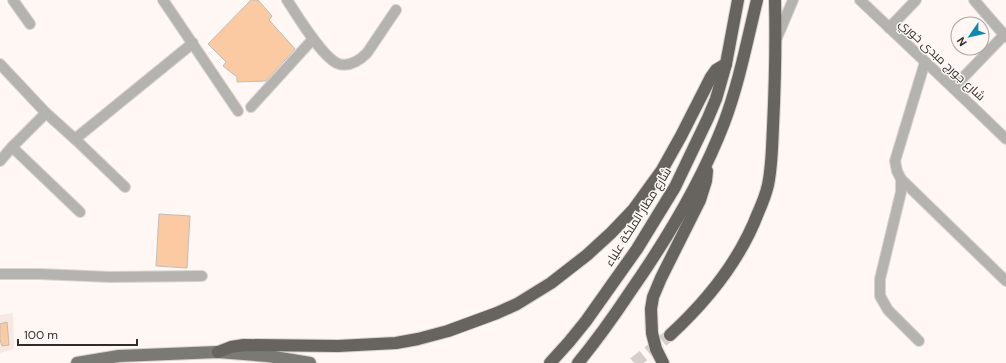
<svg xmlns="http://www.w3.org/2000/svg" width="1006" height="363" viewBox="0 0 1006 363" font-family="'DM Sans',Cairo,sans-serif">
<rect width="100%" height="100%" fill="#fef7f4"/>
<!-- built -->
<polygon fill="#f7e9e2" points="13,313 14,349 0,353 0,315"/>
<!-- building -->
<g fill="#fbcaa3" stroke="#c1bcb8">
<polygon points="251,0 258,0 272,16 269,20 295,49 266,81 237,82 237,77 223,66 226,62 208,44"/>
<polygon points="159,214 190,216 187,268 156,266"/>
<polygon points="7,322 9,345 2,346 0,340 0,324"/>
</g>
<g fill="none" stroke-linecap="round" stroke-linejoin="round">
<!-- highway-tunnel -->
<polyline stroke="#d5cfcc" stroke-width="12" stroke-dasharray="12 6" stroke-linecap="butt" points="634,363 670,335"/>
<defs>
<g id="minor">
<polyline points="13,0 30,24"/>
<polyline points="163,0 238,111"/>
<path d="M 287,0 C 297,15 323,59 339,64 C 350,67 360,60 367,53 L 396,10"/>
<polyline points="860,0 953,88 1006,139"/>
<polyline points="974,0 1006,37"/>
<polyline points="889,28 916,0"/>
<polyline points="776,40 793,0"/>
<polyline points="0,64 46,113 75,139 125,187"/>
<polyline points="953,88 1006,33"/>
<polyline points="251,107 313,39"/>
<polyline points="75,139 193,43"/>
<polyline points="12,147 80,212"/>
<polyline points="0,161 12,147 46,113"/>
<polyline points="901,179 1006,281"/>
<polyline points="0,274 40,274 110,277 202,276"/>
<polyline points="919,341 888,310 880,296 880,279 901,192 901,179 897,171 895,161 925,62"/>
</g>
<polyline id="major" points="77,363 119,356 218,352 268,356 310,363"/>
<g id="highway">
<path d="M 670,335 C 707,301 740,260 758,213 C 762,204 766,194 768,185 C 772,166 772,146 773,127 C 775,85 776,42 775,0"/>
<polyline points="218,352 231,347 244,345 338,346 396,343 418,339 448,331 497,313 517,304 551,283 587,255 611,233 633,210 662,170 681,136 711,77 716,70 726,64"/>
<polyline points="550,363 569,342 586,321 637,249 675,187 708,118 716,99 726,64 738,0"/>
<path d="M 578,363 C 597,340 614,316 630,292 C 667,239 701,183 724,123 C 739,83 747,41 757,0"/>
<polyline points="663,363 656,349 652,333 651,309 653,297 661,278 700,200 706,181 707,171"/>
</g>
</defs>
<!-- minor casing -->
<use href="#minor" stroke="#d9d3d0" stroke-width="12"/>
<!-- major casing -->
<use href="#major" stroke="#d9d3d0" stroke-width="14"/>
<!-- highway casing -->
<use href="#highway" stroke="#d9d3d0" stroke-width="14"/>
<!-- minor -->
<use href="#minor" stroke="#b4b3b0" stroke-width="10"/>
<!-- major -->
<use href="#major" stroke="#7b7974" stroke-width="12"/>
<!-- highway -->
<use href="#highway" stroke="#67645f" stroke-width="12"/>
</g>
<g text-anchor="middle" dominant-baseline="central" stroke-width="3" stroke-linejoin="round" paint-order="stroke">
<!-- street labels -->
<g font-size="12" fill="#2f2d2b" stroke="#fef7f4">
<text transform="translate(942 60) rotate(43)">شارع جورج مبدى خوري</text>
<text transform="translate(638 217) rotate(-58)">شارع مطار الملكة علياء</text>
</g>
</g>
<!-- north arrow -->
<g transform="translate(970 36) rotate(236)"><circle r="19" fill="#fef7f4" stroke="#aba6a4"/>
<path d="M0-3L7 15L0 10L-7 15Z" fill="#0d8aac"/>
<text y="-6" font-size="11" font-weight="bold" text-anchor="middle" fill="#2f2d2b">N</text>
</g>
<!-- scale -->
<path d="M18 339v6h119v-6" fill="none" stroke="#2f2d2b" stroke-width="2"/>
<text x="24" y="339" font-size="12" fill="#2f2d2b" stroke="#fef7f4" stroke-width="3" paint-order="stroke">100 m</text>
</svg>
